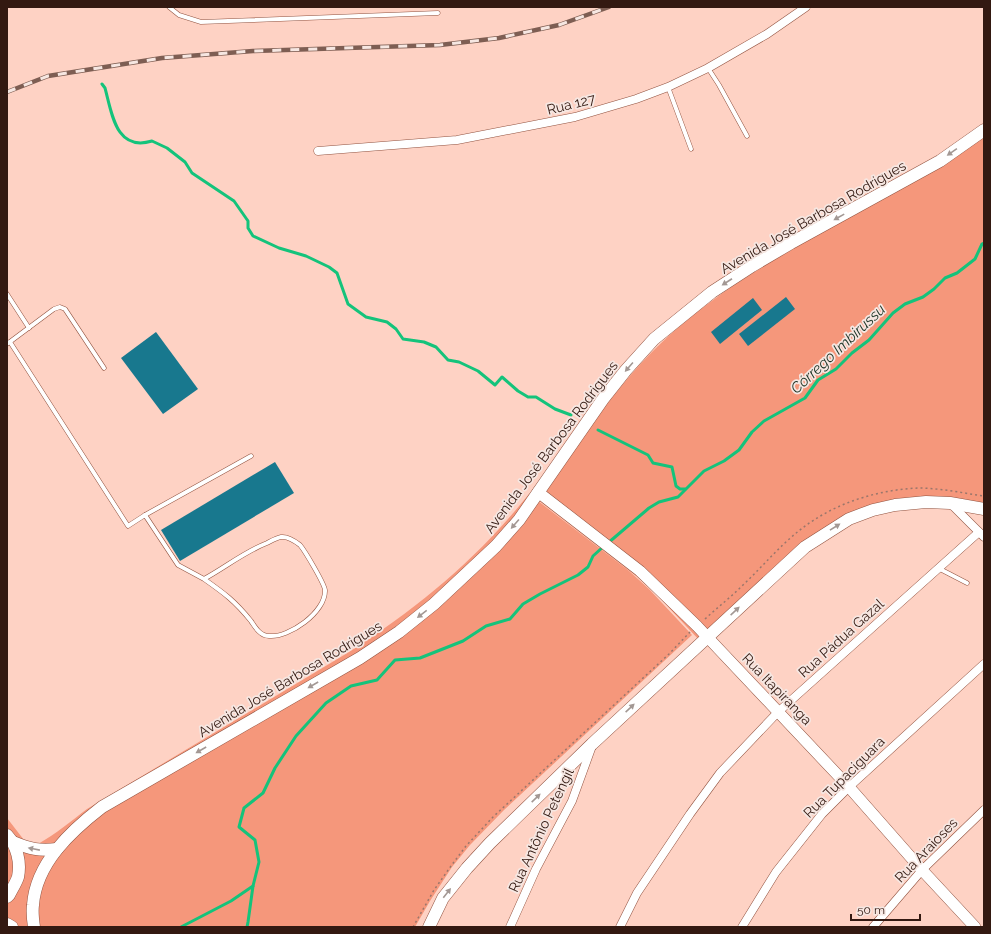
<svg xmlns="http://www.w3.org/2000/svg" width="991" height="934" viewBox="0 0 991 934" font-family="Raleway,sans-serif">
<rect width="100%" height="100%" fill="#fed2c4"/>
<!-- green -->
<g fill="#f5977b">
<path d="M 984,136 L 984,514 L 946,506 L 894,505 L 829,529 L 700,641 L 657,595 L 636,576 L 538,500 C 576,447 611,392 657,347 C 728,278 818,236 902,188 C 930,172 957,154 984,136 Z"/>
<path d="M 529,494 L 628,570 L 649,589 L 692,635 L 504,810 L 470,845 L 452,867 L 430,901 L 415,927 L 7,927 L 7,818 L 24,840 L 38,844 C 56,834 71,821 87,809 L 349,652 C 420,606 476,560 529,494 Z"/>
</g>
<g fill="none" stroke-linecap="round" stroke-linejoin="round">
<!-- stream -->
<g stroke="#14c37b" stroke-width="3">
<path d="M 102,84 L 105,88 C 112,114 116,152 152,141 L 167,148 L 185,162 L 192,173 L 234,201 L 248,221 L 248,228 L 253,236 L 279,248 L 306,256 L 329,267 L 337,273 L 348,304 L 366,317 L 387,322 L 396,329 L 403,339 L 424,342 L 436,347 L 448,360 L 459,362 L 478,371 L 495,385 L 502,377 L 518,391 L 528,397 L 536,397 L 555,409 L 571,415"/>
<polyline points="598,430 648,455 653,463 672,467 676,486 680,489 685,489"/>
<polyline points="608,543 649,508 659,502 678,497 704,471 724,461 739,450 752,432 764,421 805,398 818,380 836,369 852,353 869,340 893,313 905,304 923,297 934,289 945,278 957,273 975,259 982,244 984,243"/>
<polyline points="181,927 231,901 253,886"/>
<polyline points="247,927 248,922 253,886 259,862 255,840 239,827 244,808 263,793 275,768 296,736 326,703 351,686 377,680 395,660 420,658 463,641 486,626 510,619 523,604 540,594 578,575 588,567 593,556 604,546"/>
</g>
</g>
<!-- building -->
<g fill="#18788e">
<polygon points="786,297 795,309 748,346 739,334"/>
<polygon points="753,298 762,310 720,344 711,332"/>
<polygon points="156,332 198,389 163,414 121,358"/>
<polygon points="275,462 294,493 180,561 161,530"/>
</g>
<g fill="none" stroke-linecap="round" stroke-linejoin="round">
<defs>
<g id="service">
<polyline points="169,7 179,15 201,22 438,13"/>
<polyline points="708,68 719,85 747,136"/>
<polyline points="668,87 691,149"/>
<polyline points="7,294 29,328"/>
<path d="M 10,342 L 128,526 L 145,515 L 178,565 L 204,579 C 226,567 244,552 267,543 C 271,541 276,538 281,537 C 288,536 295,541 300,545 C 305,551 324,583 325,590 C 326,612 289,638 269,636 C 260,636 255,627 251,621 C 235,601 224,593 204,579"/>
<polyline points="7,344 54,309 60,307 65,309 104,368"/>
<polyline points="145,515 251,456"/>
<polyline points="938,568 967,583"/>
</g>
<g id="minor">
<polyline points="318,151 457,140 575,117 636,99 668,87 708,68 767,34 806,7"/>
<polyline points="951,504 984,537"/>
<polyline points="510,927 536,869 572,801 592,746"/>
<polyline points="620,927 637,893 690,814 720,773 778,712 979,532"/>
<polyline points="742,927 776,872 822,814 849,787 984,664"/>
<polyline points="873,927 922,870 984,810"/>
</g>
<polyline id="tertiary" points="538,492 640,571 697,626 849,787 922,870 975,927"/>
<g id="secondary">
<path d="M 7,835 C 17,846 21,862 18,877 C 16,883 12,889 9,895 L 7,897"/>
<path d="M 13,842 C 30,849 39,851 57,849"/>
<polyline points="7,924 12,927"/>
<path d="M 34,927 C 33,920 32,912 33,905 C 36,863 71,831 102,807 L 360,658 L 399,632 L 434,604 L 496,546 L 519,520 L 603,399 L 626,370 L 654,339 L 712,292 L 752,266 L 791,243 L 940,161 L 984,130"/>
<polyline points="429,927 443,898 467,868 490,843 592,744 805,547 849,519 873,510 895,505 926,502 950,503 984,509"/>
</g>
</defs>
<!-- service casing -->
<use href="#service" stroke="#925340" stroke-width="5"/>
<!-- minor casing -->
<use href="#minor" stroke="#925340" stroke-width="9"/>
<!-- tertiary casing -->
<use href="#tertiary" stroke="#925340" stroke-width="12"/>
<!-- secondary casing -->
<use href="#secondary" stroke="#925340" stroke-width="13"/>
<!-- path -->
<g stroke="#9a766b" stroke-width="1.5" stroke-dasharray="2 3" stroke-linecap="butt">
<path d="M 705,619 C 718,607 731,597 743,585 C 761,568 777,549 795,534 C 829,505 874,490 918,488 C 940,488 962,493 984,496"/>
<polyline points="413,927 434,890 451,866 466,846 493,817 669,654 690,632"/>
</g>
<!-- service -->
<use href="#service" stroke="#fff" stroke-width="4"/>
<!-- minor -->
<use href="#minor" stroke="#fff" stroke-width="8"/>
<!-- tertiary -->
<use href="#tertiary" stroke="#fff" stroke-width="11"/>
<!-- secondary -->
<use href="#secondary" stroke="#fff" stroke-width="12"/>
<defs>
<polyline id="rail" points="7,92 48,76 162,58 253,51 440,45 499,38 559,25 609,7"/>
</defs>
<!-- rail casing -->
<use href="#rail" stroke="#7e5e53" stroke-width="4.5"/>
<!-- rail -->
<use href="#rail" stroke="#f6e7e2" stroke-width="3" stroke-dasharray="9" stroke-linecap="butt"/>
</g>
<!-- one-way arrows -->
<defs><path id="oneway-solid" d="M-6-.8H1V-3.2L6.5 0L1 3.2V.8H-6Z"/></defs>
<g fill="#a39894">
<use href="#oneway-solid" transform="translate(952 152) rotate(145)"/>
<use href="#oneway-solid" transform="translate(839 217) rotate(151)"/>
<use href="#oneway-solid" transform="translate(727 282) rotate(147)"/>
<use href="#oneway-solid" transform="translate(629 367) rotate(131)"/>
<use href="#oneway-solid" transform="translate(515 524) rotate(131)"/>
<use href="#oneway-solid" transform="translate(835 527) rotate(-32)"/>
<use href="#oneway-solid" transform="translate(735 611) rotate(-43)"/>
<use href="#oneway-solid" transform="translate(422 614) rotate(142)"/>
<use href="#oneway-solid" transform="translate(313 685) rotate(150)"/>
<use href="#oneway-solid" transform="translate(630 708) rotate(-43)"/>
<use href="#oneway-solid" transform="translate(201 750) rotate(150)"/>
<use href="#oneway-solid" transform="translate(536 798) rotate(-44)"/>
<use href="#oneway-solid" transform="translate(34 849) rotate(-169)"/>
<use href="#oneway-solid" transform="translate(447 893) rotate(-52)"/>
</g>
<g text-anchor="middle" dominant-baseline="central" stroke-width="3.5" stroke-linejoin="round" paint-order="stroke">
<!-- street labels -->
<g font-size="14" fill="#331911" stroke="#f6e7e2">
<text transform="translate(571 104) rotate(-14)">Rua 127</text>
<text transform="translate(813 217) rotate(-30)">Avenida José Barbosa Rodrigues</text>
<text transform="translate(551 447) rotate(-53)">Avenida José Barbosa Rodrigues</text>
<text transform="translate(841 638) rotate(-42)">Rua Pádua Gazal</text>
<text transform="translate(290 679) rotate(-31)">Avenida José Barbosa Rodrigues</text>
<text transform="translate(777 689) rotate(46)">Rua Itapiranga</text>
<text transform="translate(844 777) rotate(-45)">Rua Tupaciguara</text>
<text transform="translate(541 830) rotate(-65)">Rua Antônio Petengil</text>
<text transform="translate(926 850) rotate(-46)">Rua Araioses</text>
</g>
<!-- water labels -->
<g font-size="15" font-style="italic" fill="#1c3426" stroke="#f6e7e2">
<text transform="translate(838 349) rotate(-43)">Córrego Imbirussu</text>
</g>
</g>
<!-- border -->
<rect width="991" height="934" fill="none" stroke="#331911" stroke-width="16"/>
<!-- scale -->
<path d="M851 914v6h69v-6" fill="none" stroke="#331911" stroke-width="2"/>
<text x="857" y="914" font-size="12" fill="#331911" stroke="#f6e7e2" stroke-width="3" paint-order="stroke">50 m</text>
</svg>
